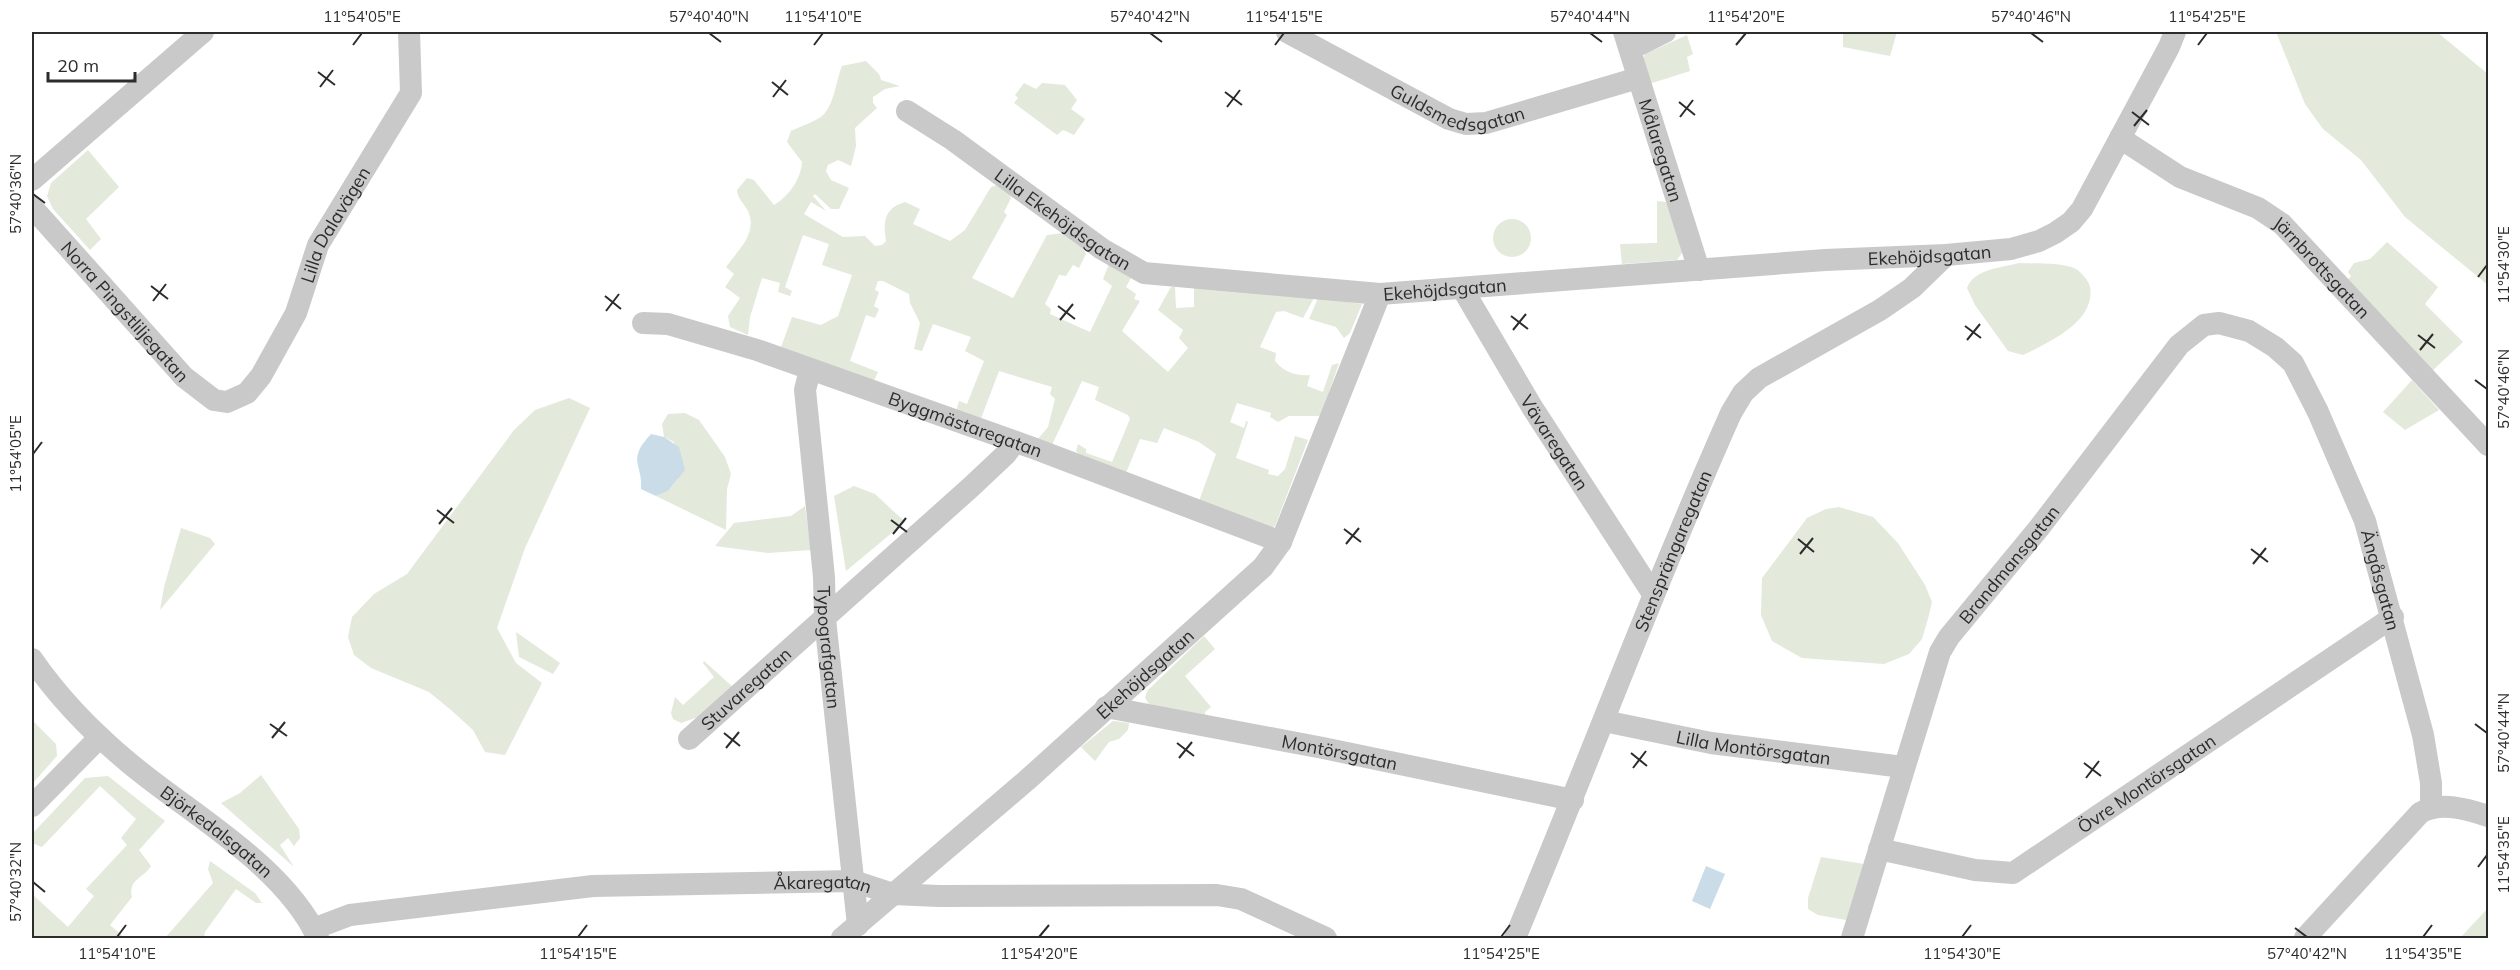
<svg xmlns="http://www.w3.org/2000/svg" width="2520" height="970" viewBox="0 0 2520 970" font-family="Mulish,sans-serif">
<rect width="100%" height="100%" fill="#fff"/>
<!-- green -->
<g fill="#e3e9db">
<polygon points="1843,32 1897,32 1890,56 1843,47"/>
<polygon points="2276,32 2437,32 2488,74 2488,285 2405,217 2361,160 2323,129 2305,104"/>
<polygon points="1687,35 1693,54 1687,57 1690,71 1649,84 1643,58 1645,54"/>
<path d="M 866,61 L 879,74 L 881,80 L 900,86 L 885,89 L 873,97 L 873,103 L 877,108 L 855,128 L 856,146 L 851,166 L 838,160 L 828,165 L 826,171 L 831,180 L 849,188 L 839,209 L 831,209 L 815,194 L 813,196 L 826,211 L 811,202 L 804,214 L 843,237 L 865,236 L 875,246 L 882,245 L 886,241 C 883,222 884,208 905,202 L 920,209 L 913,224 L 950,241 L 965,230 L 991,187 L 997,185 L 1009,192 L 1011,198 L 1004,212 L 1007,215 L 972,278 L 1013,298 L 1047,235 L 1063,233 L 1083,247 L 1086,254 L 1079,268 L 1073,265 L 1066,276 L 1059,275 L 1045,304 L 1051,309 L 1050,314 L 1090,332 L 1112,286 L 1103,279 L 1109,264 L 1131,278 L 1126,287 L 1136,294 L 1134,299 L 1140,301 L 1122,331 L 1168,372 L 1188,348 L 1179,338 L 1183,330 L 1158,310 L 1171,287 L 1175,287 L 1176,308 L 1194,307 L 1194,286 L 1314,298 L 1303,318 L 1284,311 L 1276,312 L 1260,347 L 1276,353 L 1275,361 C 1285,373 1297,376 1310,375 L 1307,386 L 1323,392 L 1332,365 L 1339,363 L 1321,416 L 1289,416 L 1278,422 L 1270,417 L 1271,413 L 1237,403 L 1230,422 L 1244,428 L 1246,421 L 1248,422 L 1236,458 L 1269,470 L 1268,474 L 1278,476 L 1285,469 L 1295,436 L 1308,440 L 1275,526 L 1271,528 L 1199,501 L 1216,454 L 1199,442 L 1164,428 L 1157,443 L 1140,439 L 1126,473 L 1080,455 L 1076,451 L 1078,444 L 1086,449 L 1086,453 L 1112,462 L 1130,419 L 1128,415 L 1095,400 L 1099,387 L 1082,381 L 1051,447 L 1038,439 L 1048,427 L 1055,399 L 1050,394 L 1052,387 L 999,371 L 980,421 L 956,412 L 959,401 L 967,404 L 984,361 L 965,351 L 971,337 L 933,324 L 922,351 L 914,349 L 920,323 L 910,303 L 909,294 L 883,281 L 878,281 L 875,290 L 879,292 L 874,306 L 879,309 L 875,318 L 866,315 L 850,361 L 878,372 L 874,381 L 781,347 L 792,317 L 821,325 L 838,316 L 852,275 L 822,265 L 829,244 L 803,235 L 785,287 L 792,291 L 790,296 L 778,292 L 780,283 L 762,278 L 750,317 L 748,335 L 730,327 L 728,316 L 740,298 L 725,287 L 734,274 L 726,267 C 738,250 758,234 748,211 C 744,203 738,200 737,190 L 747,178 L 754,180 L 774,205 C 789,196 801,179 802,162 L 787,142 L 791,131 C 801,126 814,122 822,116 C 834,106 836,81 842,66 Z"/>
<polygon points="1024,83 1036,89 1042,83 1065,85 1077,100 1071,109 1085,119 1074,135 1063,130 1057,135 1014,103 1018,98 1015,95"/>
<polygon points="88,150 119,187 86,219 101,239 90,250 53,209 47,196 51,183"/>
<polygon points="1657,201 1666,202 1684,250 1677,260 1622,264 1620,244 1657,243"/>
<circle cx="1512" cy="238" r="19"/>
<polygon points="2387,242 2438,287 2425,304 2463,342 2431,372 2346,282 2351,276 2348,272 2354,263 2370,259"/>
<path d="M 2019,263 C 2037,264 2060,262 2076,269 C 2081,272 2089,281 2090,287 C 2096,321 2050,342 2023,355 L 2008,351 L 1975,305 L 1967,288 C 1974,269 2001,268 2019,263 Z"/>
<polygon points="1318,298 1362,304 1350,333 1344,338 1336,327 1309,319"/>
<polygon points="2412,380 2439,410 2405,430 2383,412"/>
<polygon points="569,398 590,408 525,548 497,628 516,663 542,683 505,755 485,752 473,730 451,710 429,692 371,668 354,655 348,637 352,617 374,594 407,574 514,430 535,410"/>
<polygon points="685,413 699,420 725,457 731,474 727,489 726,530 656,496 668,491 678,479 674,442 664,437 662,424 668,414"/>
<polygon points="854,486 875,494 905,522 846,571 834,496"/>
<polygon points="805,506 811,550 768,553 715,546 734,523 791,516"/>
<polygon points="1839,507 1873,517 1898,543 1925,585 1932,602 1929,615 1922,639 1909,654 1884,664 1802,658 1772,641 1761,615 1762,578 1807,518 1826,509"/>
<polygon points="181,528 210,538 215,544 160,610 164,587"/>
<polygon points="516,632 560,663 553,674 519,657"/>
<polygon points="1204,636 1215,649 1185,676 1211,707 1205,712 1206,717 1149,704 1145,698 1147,691"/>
<polygon points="704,661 734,688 704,715 681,723 673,719 671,713 675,697 683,705 714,677 703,663"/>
<polygon points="32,720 56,744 57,756 32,784"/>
<polygon points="1113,721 1129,723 1128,730 1119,739 1109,742 1095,761 1081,747"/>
<polygon points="261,775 299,829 300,838 294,846 288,838 280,845 294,867 221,803 240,793"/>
<path d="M 108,776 L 165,821 L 139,850 L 151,866 C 143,879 128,879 132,897 L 110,925 L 125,938 L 32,938 L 32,894 L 68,927 L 94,896 L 86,889 L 127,845 L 121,838 L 136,819 L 100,786 L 42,847 L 32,843 L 32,834 L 85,778 Z"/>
<polygon points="1821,857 1864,864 1846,920 1818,915 1808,909 1808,898"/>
<polygon points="210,861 255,893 262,903 256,903 236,889 205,932 204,938 165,938 213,883 208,869"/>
<polygon points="2488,908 2488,938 2460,938"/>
</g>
<!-- water -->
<g fill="#c9dce7">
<path d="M 651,434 L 664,437 L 679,447 L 685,470 L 668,491 L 656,496 L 641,489 C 643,463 626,461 651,434 Z"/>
<polygon points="1706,866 1725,874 1710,909 1692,901"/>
</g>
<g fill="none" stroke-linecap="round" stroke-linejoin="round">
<!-- minor -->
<g stroke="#c9c9c9" stroke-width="22">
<path id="s1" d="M 1287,32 L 1449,119 L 1466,124 L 1486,123 L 1638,78"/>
<path id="s2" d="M 1624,32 L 1699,270"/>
<polyline points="1631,49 1665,32"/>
<path id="s3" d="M 907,111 L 953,140 L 1102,249 L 1144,273 L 1380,294"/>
<path id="s4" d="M 2120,138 L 2180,177 L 2258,208 L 2282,224 L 2488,445"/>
<polyline points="32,180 203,32"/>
<path id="s5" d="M 32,207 L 184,377 L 214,400 L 227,402 L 247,393 L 261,376 L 296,313 L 318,245 L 411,93 L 409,32"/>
<path id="s6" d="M 1462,288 L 1532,407 L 1653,594"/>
<path id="s7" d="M 643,323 L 668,324 L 757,350 L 1033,448 L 1281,542"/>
<path id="s8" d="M 810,370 L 805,390 L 824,577 L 825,619 L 858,925"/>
<path id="s9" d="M 32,659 C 59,698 92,732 128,762 C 191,815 282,863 318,938"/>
<path id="s10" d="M 1106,707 L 1323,748 L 1573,800"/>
<path id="s11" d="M 1604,721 L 1711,743 L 1903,767"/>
<path id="s12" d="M 689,739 L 971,487 L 1006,454 L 1015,442"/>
<polyline points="32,806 100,737"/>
<path id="s13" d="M 1879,849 L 1975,870 L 2013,873 L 2393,617"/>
<path id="s14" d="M 313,929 L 350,915 L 593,886 L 853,881 L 893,894 L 939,896 L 1217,895 L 1241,899 L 1326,938"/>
<path id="s15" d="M 842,938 L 1026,781 L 1263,567 L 1281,542 L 1380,294 L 1825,260 L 1946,255 L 2011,249 L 2039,241 L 2055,233 L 2071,222 L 2082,209 L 2169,47 L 2175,32"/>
<path id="s16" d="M 1515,938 C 1588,764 1654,586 1731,413 L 1743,393 L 1759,378 L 1880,310 L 1912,288 L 1946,255"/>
<path id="s17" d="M 1852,938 L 1940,652 L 1949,637 L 2039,528 L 2179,345 L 2204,325 L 2219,323 L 2249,331 L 2275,347 L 2293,363 L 2318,412 L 2365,521 L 2423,735 L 2431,783 L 2431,808"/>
<path d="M 2305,938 L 2420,813 C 2440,801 2467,809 2488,816"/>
</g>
</g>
<!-- ticks -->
<path fill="none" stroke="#2c2c2c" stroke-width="2" d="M 709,33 L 721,42M 1150,33 L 1162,42M 1590,33 L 1602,42M 2031,33 L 2043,42M 353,45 L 362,33M 814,45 L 823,33M 1275,45 L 1284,33M 1736,45 L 1746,33M 2198,45 L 2207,33M 318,72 L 335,85M 772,82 L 788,95M 320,87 L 333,70M 1225,92 L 1242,105M 773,97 L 786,80M 1679,102 L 1695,115M 1227,107 L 1240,90M 2132,112 L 2149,125M 1680,117 L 1693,100M 2134,126 L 2147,110M 33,194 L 45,203M 2478,277 L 2487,265M 151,286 L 168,299M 605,296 L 621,309M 153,301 L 166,284M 1058,306 L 1075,319M 606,311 L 619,294M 1511,316 L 1528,329M 1060,320 L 1073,304M 1965,326 L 1981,338M 1513,330 L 1526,314M 2418,335 L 2435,348M 1967,340 L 1980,324M 2420,350 L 2433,334M 2475,380 L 2487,389M 33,454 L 42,442M 437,510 L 454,523M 891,520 L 907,532M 439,524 L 452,508M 1344,529 L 1361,542M 893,534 L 906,518M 1798,539 L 1814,552M 1346,544 L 1359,528M 2251,549 L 2268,562M 1800,554 L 1813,538M 2253,564 L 2266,548M 270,724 L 287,736M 2475,724 L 2487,733M 724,733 L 740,746M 272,738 L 285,722M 1177,743 L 1194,756M 726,748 L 739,732M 1631,753 L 1647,766M 1179,758 L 1192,742M 2084,763 L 2101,776M 1633,768 L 1646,751M 2086,778 L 2099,761M 2478,867 L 2487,855M 33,882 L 45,892M 2295,928 L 2307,937M 117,937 L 126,925M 578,937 L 587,925M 1039,937 L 1049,925M 1501,937 L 1510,925M 1962,937 L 1971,925M 2423,937 L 2432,925"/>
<g text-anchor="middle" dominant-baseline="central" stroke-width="6" stroke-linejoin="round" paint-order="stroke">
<!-- street labels -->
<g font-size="18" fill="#2c2c2c" stroke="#fff">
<text stroke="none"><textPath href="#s1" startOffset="190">Guldsmedsgatan</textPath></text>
<text stroke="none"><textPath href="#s2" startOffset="124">Målaregatan</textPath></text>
<text stroke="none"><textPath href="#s3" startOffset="190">Lilla Ekehöjdsgatan</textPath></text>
<text stroke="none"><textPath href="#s5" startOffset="492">Lilla Dalavägen</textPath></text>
<text stroke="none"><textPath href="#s15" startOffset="1410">Ekehöjdsgatan</textPath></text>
<text stroke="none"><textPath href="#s4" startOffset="243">Järnbrottsgatan</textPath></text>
<text stroke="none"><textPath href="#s15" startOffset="924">Ekehöjdsgatan</textPath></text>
<text stroke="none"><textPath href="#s5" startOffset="140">Norra Pingstliljegatan</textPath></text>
<text stroke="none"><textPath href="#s7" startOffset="339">Byggmästaregatan</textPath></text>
<text stroke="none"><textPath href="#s6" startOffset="180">Vävaregatan</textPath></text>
<text stroke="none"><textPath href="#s16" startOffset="418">Stensprängaregatan</textPath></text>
<text stroke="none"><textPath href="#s17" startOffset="411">Brandmansgatan</textPath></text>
<text stroke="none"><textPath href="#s17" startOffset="1056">Ängåsgatan</textPath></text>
<text stroke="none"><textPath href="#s8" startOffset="279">Typografgatan</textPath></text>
<text stroke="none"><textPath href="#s15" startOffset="402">Ekehöjdsgatan</textPath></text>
<text stroke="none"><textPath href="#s12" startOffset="76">Stuvaregatan</textPath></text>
<text stroke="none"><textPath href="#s11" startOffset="152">Lilla Montörsgatan</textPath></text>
<text stroke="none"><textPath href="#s10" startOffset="238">Montörsgatan</textPath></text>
<text stroke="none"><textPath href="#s13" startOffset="297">Övre Montörsgatan</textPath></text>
<text stroke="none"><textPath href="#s9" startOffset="254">Björkedalsgatan</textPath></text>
<text stroke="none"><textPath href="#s14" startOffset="514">Åkaregatan</textPath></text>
</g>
</g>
<!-- border -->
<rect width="2520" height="970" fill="none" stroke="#ffffff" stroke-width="66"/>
<!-- scale -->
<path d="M48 72v9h87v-9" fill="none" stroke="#2c2c2c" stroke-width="3"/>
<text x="57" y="72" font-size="18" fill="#2c2c2c" stroke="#ffffff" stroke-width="4.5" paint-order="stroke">20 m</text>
<rect x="33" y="33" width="2454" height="904" fill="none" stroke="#2c2c2c" stroke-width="2"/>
<g font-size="15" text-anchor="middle" fill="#2c2c2c">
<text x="362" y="22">11°54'05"E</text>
<text x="709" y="22">57°40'40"N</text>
<text x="823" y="22">11°54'10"E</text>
<text x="1150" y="22">57°40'42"N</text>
<text x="1284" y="22">11°54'15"E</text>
<text x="1590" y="22">57°40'44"N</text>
<text x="1746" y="22">11°54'20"E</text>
<text x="2031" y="22">57°40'46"N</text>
<text x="2207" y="22">11°54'25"E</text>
<text transform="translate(16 194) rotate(-90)" y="5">57°40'36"N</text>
<text transform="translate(2504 265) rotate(-90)" y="5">11°54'30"E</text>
<text transform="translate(2504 389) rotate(-90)" y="5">57°40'46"N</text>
<text transform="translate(16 454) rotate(-90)" y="5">11°54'05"E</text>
<text transform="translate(2504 733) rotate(-90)" y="5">57°40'44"N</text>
<text transform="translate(2504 855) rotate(-90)" y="5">11°54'35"E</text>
<text transform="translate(16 882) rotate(-90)" y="5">57°40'32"N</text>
<text x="117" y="959">11°54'10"E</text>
<text x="578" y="959">11°54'15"E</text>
<text x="1039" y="959">11°54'20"E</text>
<text x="1501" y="959">11°54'25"E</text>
<text x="1962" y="959">11°54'30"E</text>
<text x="2307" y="959">57°40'42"N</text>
<text x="2423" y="959">11°54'35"E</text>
</g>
</svg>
